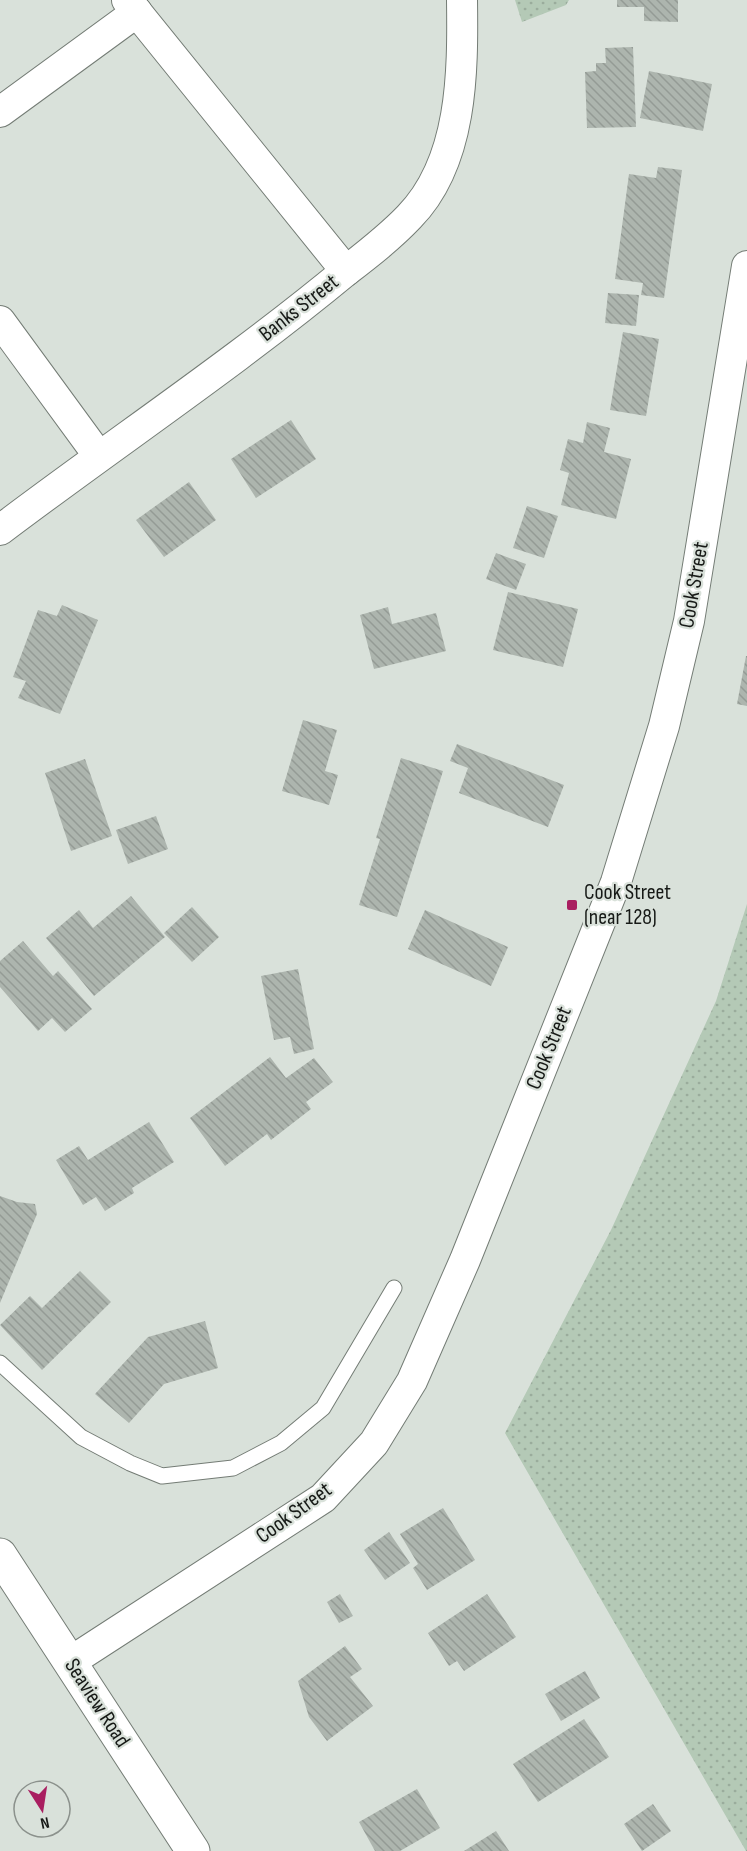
<svg xmlns="http://www.w3.org/2000/svg" width="747" height="1851" viewBox="0 0 747 1851" font-family="'Sofia Sans Condensed',sans-serif">
<defs>
<pattern id="green-dots" width="8" height="8" patternUnits="userSpaceOnUse" patternTransform="scale(1.5)"><rect width="8" height="8" fill="#b4c9b6"/><path d="M2 2h.1M6 6h.1" fill="none" stroke="#9aac9c" stroke-width="1.8" stroke-linecap="round"/></pattern>
<pattern id="building-back-hatch" width="6" height="6" patternUnits="userSpaceOnUse" patternTransform="scale(1.5)"><rect width="6" height="6" fill="#adb5ae"/><path d="M-1 5l2 2M0 0l6 6M5-1l2 2" fill="none" stroke="#949b95"/></pattern>
</defs>
<rect width="100%" height="100%" fill="#d9e1da"/>
<!-- green -->
<g fill="url(#green-dots)">
<polygon points="515,0 569,0 566,5 522,22"/>
<polygon points="747,904 747,1851 746,1851 505,1433 611,1230 716,1001"/>
</g>
<!-- building -->
<g fill="url(#building-back-hatch)">
<polygon points="617,0 678,0 678,22 644,21 644,7 617,7"/>
<polygon points="633,47 636,127 587,128 585,72 596,71 596,63 606,63 605,48"/>
<polygon points="649,71 712,84 703,131 640,118"/>
<polygon points="658,167 682,170 664,298 641,295 643,283 615,279 629,174 656,178"/>
<polygon points="608,293 639,295 636,326 605,323"/>
<polygon points="623,332 659,339 646,416 610,410"/>
<polygon points="291,420 316,459 256,498 231,459"/>
<polygon points="587,422 610,428 604,452 631,459 616,519 561,505 569,473 560,470 568,439 583,443"/>
<polygon points="189,482 216,520 164,557 136,520"/>
<polygon points="527,506 558,516 544,558 513,548"/>
<polygon points="496,553 526,564 516,590 486,579"/>
<polygon points="508,592 578,609 563,667 493,650"/>
<polygon points="62,605 98,620 60,714 18,698 26,681 13,677 38,610 57,616"/>
<polygon points="388,607 392,624 436,613 446,651 374,669 360,615"/>
<polygon points="746,656 747,656 747,706 737,704"/>
<polygon points="303,720 337,730 325,771 338,775 329,805 282,791"/>
<polygon points="457,744 564,785 548,827 459,793 468,768 450,761"/>
<polygon points="401,758 443,771 397,917 359,905 380,839 376,838"/>
<polygon points="85,759 112,836 71,851 45,773"/>
<polygon points="156,816 168,849 128,864 116,830"/>
<polygon points="131,896 165,937 94,996 46,938 79,910 93,928"/>
<polygon points="192,907 219,937 192,962 164,933"/>
<polygon points="425,910 508,947 491,986 408,949"/>
<polygon points="23,941 53,976 58,971 92,1009 65,1032 52,1018 38,1031 0,987 0,961"/>
<polygon points="298,969 314,1049 294,1054 290,1037 274,1040 261,976"/>
<polygon points="270,1057 286,1078 314,1058 333,1082 306,1102 311,1109 271,1140 267,1134 225,1166 190,1118"/>
<polygon points="149,1122 174,1162 132,1188 134,1193 105,1211 96,1197 83,1205 56,1160 79,1146 88,1160"/>
<polygon points="0,1196 17,1202 35,1204 37,1214 0,1303"/>
<polygon points="80,1271 111,1302 42,1370 0,1325 30,1296 42,1308"/>
<polygon points="205,1321 218,1368 164,1384 129,1423 95,1394 148,1337"/>
<polygon points="443,1508 475,1560 427,1590 413,1568 418,1564 400,1534"/>
<polygon points="389,1532 410,1563 385,1580 364,1550"/>
<polygon points="340,1594 353,1616 339,1623 327,1602"/>
<polygon points="487,1594 516,1637 464,1671 457,1661 449,1666 428,1633"/>
<polygon points="345,1646 362,1669 350,1677 373,1706 327,1741 309,1717 298,1681"/>
<polygon points="585,1671 600,1698 561,1721 545,1694"/>
<polygon points="584,1719 609,1757 538,1802 513,1764"/>
<polygon points="417,1789 440,1828 400,1851 375,1851 359,1822"/>
<polygon points="653,1804 671,1831 642,1851 624,1824"/>
<polygon points="496,1831 509,1851 464,1851"/>
</g>
<g fill="none" stroke-linecap="round" stroke-linejoin="round">
<defs>
<polyline id="lane" points="0,1363 81,1437 130,1463 162,1476 233,1468 281,1443 323,1408 394,1288"/>
<g id="street">
<polyline points="0,112 137,12"/>
<path d="M 346,271 C 368,254 390,237 409,217 C 463,162 463,72 462,0"/>
<polyline points="0,321 98,455"/>
<path d="M 0,530 C 115,443 235,363 346,271 L 127,0"/>
<polyline points="70,1662 323,1498 374,1443 412,1381 465,1260 616,882 664,726 689,621 747,266"/>
</g>
<polyline id="secondary" points="0,1555 193,1851"/>
</defs>
<!-- lane casing -->
<use href="#lane" stroke="#747c75" stroke-width="17"/>
<!-- street casing -->
<use href="#street" stroke="#747c75" stroke-width="32"/>
<!-- secondary casing -->
<use href="#secondary" stroke="#747c75" stroke-width="35"/>
<!-- lane -->
<use href="#lane" stroke="#fff" stroke-width="15"/>
<!-- street -->
<use href="#street" stroke="#fff" stroke-width="30"/>
<!-- secondary -->
<use href="#secondary" stroke="#fff" stroke-width="33"/>
</g>
<!-- markers -->
<rect fill="#a91e60" stroke="#d9e1da" stroke-width="2" x="566" y="899" width="12" height="12" rx="3"/>
<g text-anchor="middle" dominant-baseline="central" stroke-width="4.5" stroke-linejoin="round" paint-order="stroke">
<!-- street labels -->
<g font-size="22" fill="#171a17" stroke="#d9e1da">
<text transform="translate(299 308) rotate(-38)">Banks Street</text>
<text transform="translate(694 585) rotate(-80)">Cook Street</text>
<text transform="translate(549 1048) rotate(-68)">Cook Street</text>
<text transform="translate(294 1513) rotate(-36)">Cook Street</text>
<text transform="translate(97 1703) rotate(57)">Seaview Road</text>
</g>
<!-- poi labels -->
<g font-size="22" fill="#171a17" stroke="#d9e1da" text-anchor="start">
<text x="584" y="892">Cook Street<tspan x="584" dy="25">(near 128)</tspan></text>
</g>
</g>
<!-- north arrow -->
<g transform="translate(42 1809) rotate(168)"><circle r="28" fill="#d9e1da" stroke="#8b918c" stroke-width="1.5"/>
<path d="M0-4.5L10 22L0 15L-10 22Z" fill="#a91e60"/>
<text y="-9" font-size="16" font-weight="bold" text-anchor="middle" fill="#171a17">N</text>
</g>
</svg>
